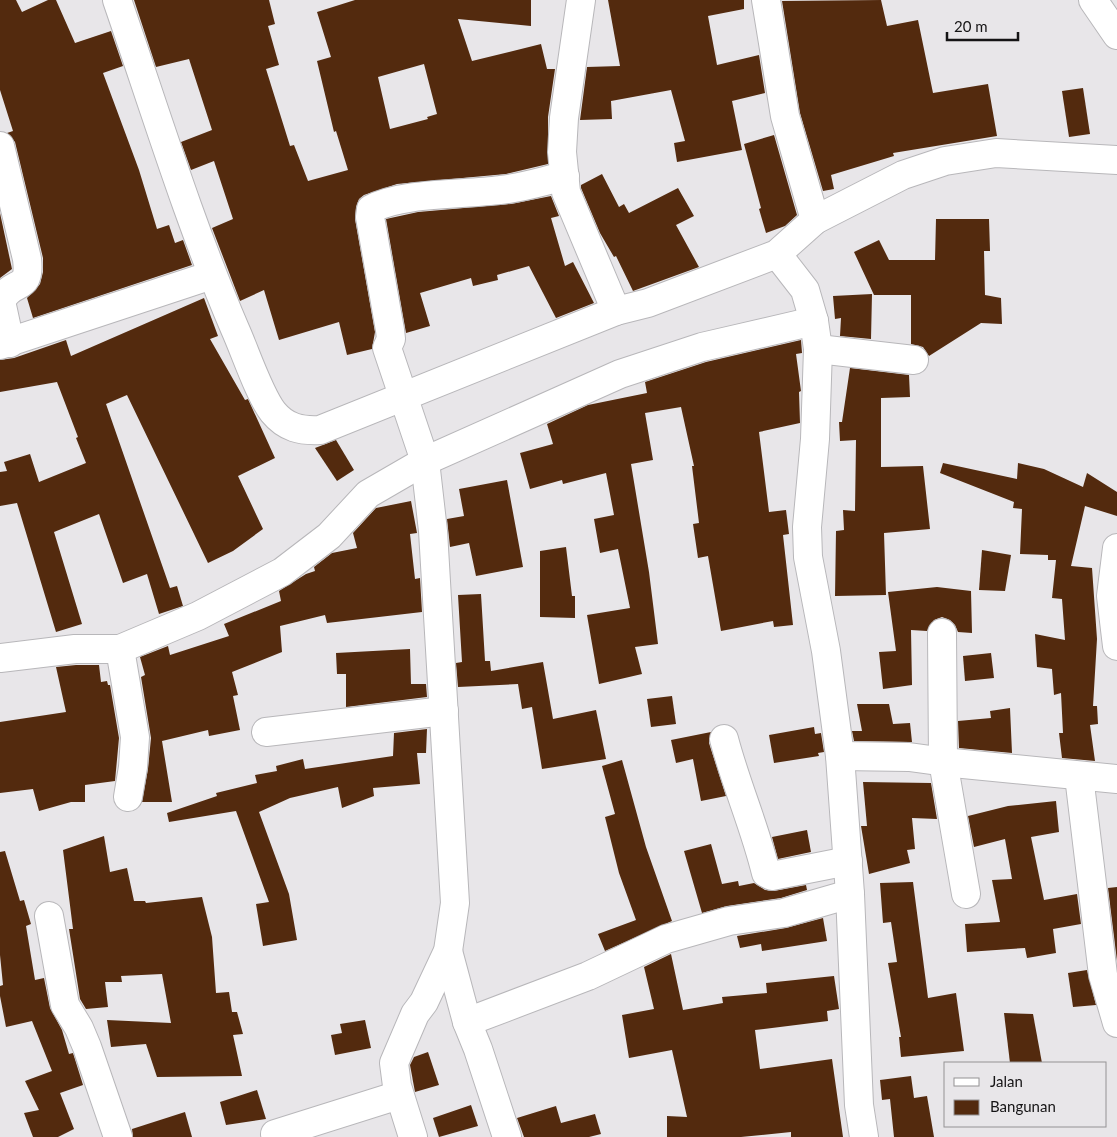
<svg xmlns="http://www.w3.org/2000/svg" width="1117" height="1137" viewBox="0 0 1117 1137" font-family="Lato,sans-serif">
<rect width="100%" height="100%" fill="#e8e6e9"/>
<!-- building -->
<g fill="#532a0e" fill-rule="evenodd">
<polygon points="0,0 16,0 22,12 48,0 56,0 75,43 111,31 123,66 103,73 139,170 157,229 169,225 175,243 183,240 192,265 33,318 27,298 40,284 43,272 43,258 15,142 7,133 13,131 0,90"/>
<path d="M 134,0 L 269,0 L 275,24 L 268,26 L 279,65 L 266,69 L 290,146 L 294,145 L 308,181 L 348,170 L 336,131 L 334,132 L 317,61 L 331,57 L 317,12 L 355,0 L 531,0 L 531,26 L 458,19 L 472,61 L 541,44 L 547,69 L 555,69 L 548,117 L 548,164 L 506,174 L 397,184 L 364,195 L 359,199 L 356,207 L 355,219 L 375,332 L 372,349 L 347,355 L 339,322 L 279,340 L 264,290 L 240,301 L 212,228 L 233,219 L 214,161 L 191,170 L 181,142 L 212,130 L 189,59 L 156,67 ZM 424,64 L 437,114 L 427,117 L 428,119 L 390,129 L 378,77 Z"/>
<polygon points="608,0 744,0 744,9 708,16 717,65 759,55 765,93 732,101 742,150 677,162 674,143 685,141 671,90 611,101 612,119 580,120 587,67 620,66"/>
<polygon points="881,0 887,26 918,20 933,93 988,84 997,136 893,153 894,156 831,175 834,189 823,191 800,113 782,1"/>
<polygon points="1083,88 1090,134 1069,137 1062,91"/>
<polygon points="774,135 797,215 785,226 766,233 759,209 761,208 744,144"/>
<polygon points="602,174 619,207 624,204 629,213 678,188 694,216 676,225 699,267 633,291 616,256 614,257 600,233 581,188 581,185"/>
<polygon points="551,196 559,216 551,218 565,266 573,262 594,303 556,318 529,266 497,275 498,280 473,286 471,278 420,293 430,326 406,333 386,219 418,212 511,204"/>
<polygon points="0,213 12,269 0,278"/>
<polygon points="936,219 989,219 990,251 984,251 985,295 1001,298 1002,324 981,323 929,356 923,347 911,344 911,295 874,295 854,252 879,240 889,260 935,260"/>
<polygon points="872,294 871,339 840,336 841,318 835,319 833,296"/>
<polygon points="204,298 218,336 210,339 245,400 248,399 275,458 238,476 263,529 233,551 208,563 127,395 106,404 170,588 177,586 183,606 159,614 147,574 123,583 99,514 54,532 82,624 56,632 17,503 0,506 0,472 7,471 4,462 30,454 39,482 86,463 76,438 78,437 57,382 0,392 0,360 14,358 66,340 71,356"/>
<polygon points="801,340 802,353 796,354 801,391 799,392 800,423 759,432 769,512 786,510 789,534 783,535 793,625 774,627 773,621 721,631 708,556 698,558 693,524 699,523 692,466 694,466 681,407 645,413 653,460 631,464 649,572 658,644 635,647 642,674 599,684 587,615 630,608 618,549 600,553 594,519 614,515 606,473 563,484 562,480 530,489 520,453 553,444 547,424 588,405 647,393 645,382 706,362"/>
<polygon points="850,368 909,375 910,397 881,398 881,467 923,466 930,529 884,533 886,595 835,596 836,531 844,530 843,510 855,511 856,440 840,441 839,422 842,422"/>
<polygon points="336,440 354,470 337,481 315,448"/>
<polygon points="943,463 1017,479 1018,463 1044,469 1083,487 1087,473 1117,492 1117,516 1085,506 1071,566 1092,568 1097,639 1093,706 1097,706 1098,724 1090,725 1095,761 1062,758 1059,733 1063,733 1061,693 1054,695 1052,669 1037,667 1035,634 1065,640 1062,599 1052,598 1056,560 1048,560 1048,555 1020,554 1022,509 1013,508 1014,502 940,473"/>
<polygon points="507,480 523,567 476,576 469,543 450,547 447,519 464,516 459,489"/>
<polygon points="411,501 417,533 410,534 415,579 420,578 422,612 327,623 325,615 280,626 282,652 232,672 238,695 233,696 240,730 209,736 208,730 162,741 172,802 142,802 148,769 151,738 141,677 145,675 140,657 168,646 170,655 229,636 224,624 281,601 279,591 306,574 315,571 314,567 332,553 357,548 353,533 376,508"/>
<polygon points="566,547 572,596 575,596 575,618 540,617 540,551"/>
<polygon points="982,550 1011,555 1005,591 979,590"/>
<polygon points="937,587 971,591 972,633 958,632 955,625 950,620 942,617 934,620 927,631 911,630 912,685 883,689 879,652 896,651 888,592"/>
<polygon points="481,594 485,661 490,661 491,671 543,662 553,719 596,710 606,759 542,769 532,707 522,709 518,684 458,687 456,663 462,662 458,595"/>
<polygon points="410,649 411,684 426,684 427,697 346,707 346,674 337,674 336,653"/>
<polygon points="991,653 994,678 965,681 963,656"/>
<polygon points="76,665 99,665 101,682 107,681 108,685 110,685 119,738 115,781 85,785 85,802 71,802 39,811 33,789 0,793 0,722 66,712 56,667"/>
<polygon points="672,696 676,724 651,727 647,699"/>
<polygon points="857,704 889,704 893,724 910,723 912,742 854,741 852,731 862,731"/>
<polygon points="1010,708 1012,753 959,748 958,721 991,718 990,711"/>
<polygon points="814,727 815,734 821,733 824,752 818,753 819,756 774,763 769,735"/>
<polygon points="427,729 426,753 417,753 420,784 373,788 374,796 342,808 338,787 290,798 259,812 289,894 297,940 263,946 256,904 269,902 236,811 169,822 167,813 217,796 216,793 257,783 255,775 277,771 276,766 303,759 305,769 393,756 394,733"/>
<polygon points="711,732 709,743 726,796 701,801 693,759 676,763 671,740"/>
<polygon points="622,760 646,847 672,921 605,951 598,934 636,920 619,873 605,817 615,814 602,766"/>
<polygon points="863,782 931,783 937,819 912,818 915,849 907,850 910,863 869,874 861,826 867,826"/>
<polygon points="1056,801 1059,832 1031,837 1044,900 1077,894 1081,924 1053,929 1056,953 1027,958 1025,948 967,952 965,924 1000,922 992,880 1012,879 1005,839 974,847 968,816 1008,806"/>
<polygon points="807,830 811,852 778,859 772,837"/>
<polygon points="104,836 110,872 127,868 134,901 145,901 146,903 202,897 212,937 216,993 229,992 232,1012 237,1012 243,1034 233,1035 242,1076 157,1077 146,1044 111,1047 107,1020 171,1023 162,974 121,976 122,982 105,982 108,1007 86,1009 80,999 69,929 73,929 63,850"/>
<polygon points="711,844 722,884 738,881 739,886 754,883 765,890 774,891 806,885 807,890 781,898 727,906 702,913 684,851"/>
<polygon points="5,851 20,901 24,900 31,924 26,926 35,980 44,978 50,1008 62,1030 69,1054 73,1053 83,1085 60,1093 74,1129 58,1137 33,1137 24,1113 39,1110 25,1081 52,1071 32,1021 6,1027 0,996 0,986 3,985 0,955 0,852"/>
<polygon points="913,882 928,998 956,993 964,1051 901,1057 899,1037 901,1037 888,963 897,962 891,922 883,923 880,883"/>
<polygon points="1117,887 1117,961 1108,888"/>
<polygon points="823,918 827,941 762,951 761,944 740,948 737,936 786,928"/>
<polygon points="671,954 683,1010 723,1003 722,997 767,993 766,983 834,976 839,1009 827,1011 828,1021 755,1030 760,1069 832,1059 843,1137 791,1137 791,1132 741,1137 667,1137 667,1116 687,1117 672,1050 629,1058 622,1015 654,1009 644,967"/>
<polygon points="1087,970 1096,1005 1073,1007 1068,973"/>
<polygon points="1004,1013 1033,1014 1042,1063 1010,1063"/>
<polygon points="365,1020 371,1048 335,1055 331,1035 342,1033 340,1024"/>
<polygon points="428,1052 439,1085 415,1092 410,1065 414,1057"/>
<polygon points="911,1076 914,1098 927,1096 934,1137 894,1137 890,1099 882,1100 880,1080"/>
<polygon points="257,1090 266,1119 226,1125 220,1102"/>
<polygon points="471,1105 478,1126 439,1137 433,1118"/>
<polygon points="556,1106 561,1123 595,1114 601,1134 589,1137 524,1137 517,1118"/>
<polygon points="185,1112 192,1137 133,1137 132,1129"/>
</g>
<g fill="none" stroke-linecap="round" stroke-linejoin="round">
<defs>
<g id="street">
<path d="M 117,0 C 155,110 189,222 235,329 C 245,351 259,394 273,412 C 286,428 301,431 320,430 L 616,311 L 648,303 L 777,254 L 815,220 L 903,175 L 945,161 L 996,153 L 1117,160"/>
<polyline points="581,0 564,118 562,152 566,192 616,311"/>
<polyline points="766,0 785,116 815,220"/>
<polyline points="1093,0 1117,35"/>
<path d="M 0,146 L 27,259 C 31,293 13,278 1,301 L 10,343"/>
<polyline points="777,254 805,290 814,321 818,349 815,439 807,527 808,557 826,651 840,756 850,894 859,1105 864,1137"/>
<polyline points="0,345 212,275"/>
<polyline points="818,349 914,360"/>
<polyline points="1117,548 1111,596 1117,646"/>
<polyline points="942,633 943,761 966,894"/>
<polyline points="120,649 135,737 133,767 128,797"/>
<polyline points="0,658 75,649 120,649 198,616 282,572 329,536 368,494 425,461 620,374 702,347 814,321"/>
<polyline points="266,732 444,711"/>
<path d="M 724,739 C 736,785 755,827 766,873 L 772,876 L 848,861"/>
<polyline points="840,756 909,757 953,763 1117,779"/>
<polyline points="1079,776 1103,975 1117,1023"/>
<polyline points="49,916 65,1005 79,1028 87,1047 118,1137"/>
<polyline points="448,951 467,1022 478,1049 507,1137"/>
<polyline points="467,1022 588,976 666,939 729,921 784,913 850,894"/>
<polyline points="275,1134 399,1095"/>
<path d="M 413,1137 L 397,1086 L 394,1063 L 415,1014 L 424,1002 L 448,951 L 455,903 L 433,531 L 425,461 L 387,348 L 391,339 L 390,330 L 370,217 L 371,209 C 402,192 464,195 500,190 C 522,188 543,181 565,176"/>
</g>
</defs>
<!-- street casing -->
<use href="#street" stroke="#b8b7ba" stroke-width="30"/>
<!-- street -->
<use href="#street" stroke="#fff" stroke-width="28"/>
</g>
<!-- legend -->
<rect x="944" y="1062" width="162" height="65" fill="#e8e6e9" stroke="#949294"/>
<rect x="954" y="1078" width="25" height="8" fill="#ffffff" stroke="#949294"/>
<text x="990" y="1087" font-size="15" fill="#151415">Jalan</text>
<rect x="954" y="1100" width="25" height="15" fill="#532a0e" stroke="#949294"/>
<text x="990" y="1112" font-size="15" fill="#151415">Bangunan</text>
<!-- scale -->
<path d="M947 32v8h71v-8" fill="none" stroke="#151415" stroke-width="2.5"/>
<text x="954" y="32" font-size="15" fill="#151415" stroke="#e8e6e9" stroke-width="4" paint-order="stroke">20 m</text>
</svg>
